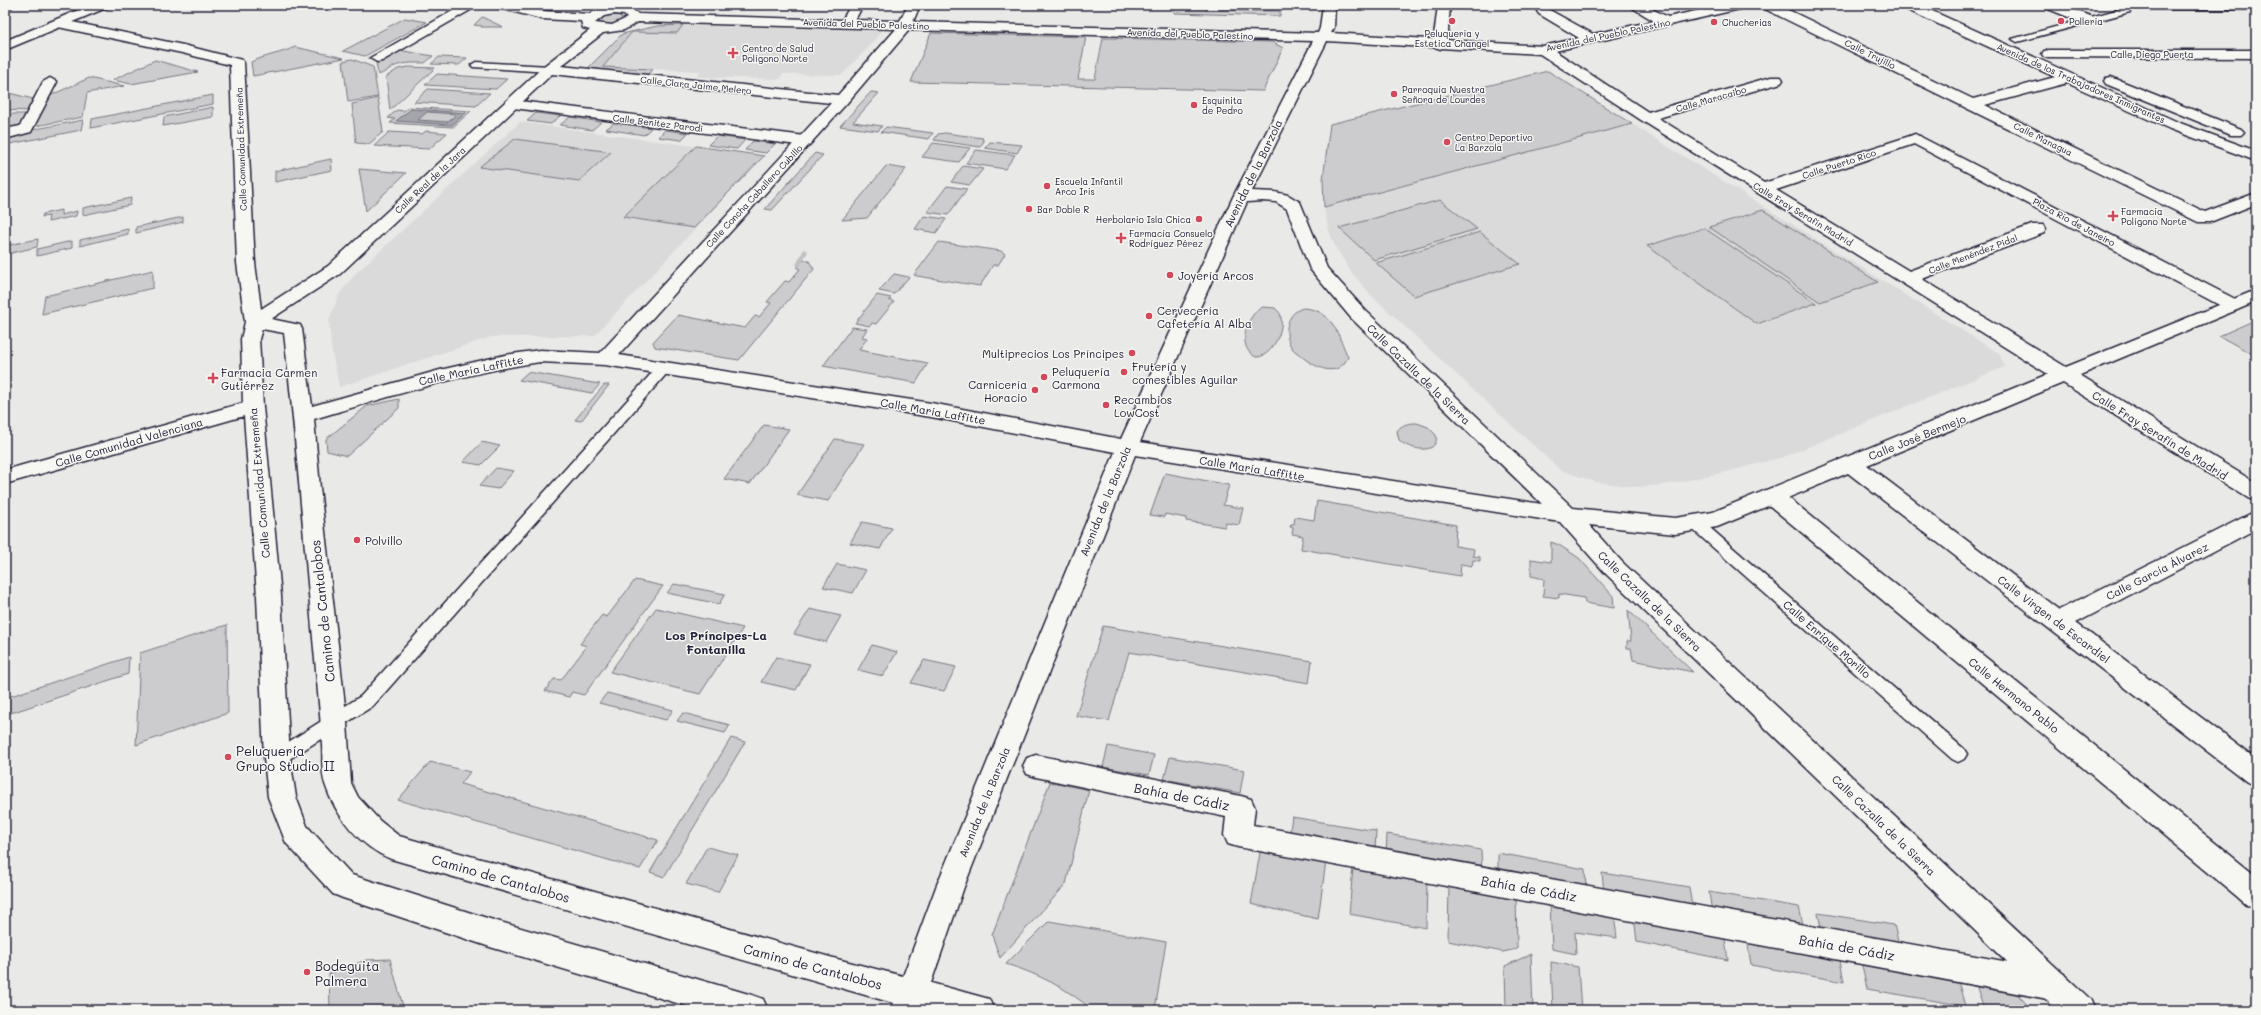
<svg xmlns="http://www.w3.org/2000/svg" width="2261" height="1015" viewBox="0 0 2261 1015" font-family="Mali,sans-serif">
<rect width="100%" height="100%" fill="#e9e9e7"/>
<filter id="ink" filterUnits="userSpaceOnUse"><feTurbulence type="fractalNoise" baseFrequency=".025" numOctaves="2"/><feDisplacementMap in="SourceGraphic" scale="8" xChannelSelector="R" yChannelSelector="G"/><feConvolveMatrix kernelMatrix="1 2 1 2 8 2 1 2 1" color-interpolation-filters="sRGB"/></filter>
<g filter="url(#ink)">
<!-- built -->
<g fill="#dadada">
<polygon points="683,25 881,30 877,38 842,75 783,74 781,79 697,77 700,71 654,69 647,75 588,68 622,34 657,26"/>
<polygon points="520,122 764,156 594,336 491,337 339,387 331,346 329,320 340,293 356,273"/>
<polygon points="1632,124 2000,354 2004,367 1783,457 1726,472 1664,485 1637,487 1596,482 1560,470 1373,297 1351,272 1335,246 1328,228 1324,207"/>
</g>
<!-- green -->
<g fill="#ccccce" stroke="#777784">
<polygon points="1174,5 1206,5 1206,10 1280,11 1280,16 1174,13"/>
<polygon points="613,15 621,16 622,21 608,25 597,22 601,17"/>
<polygon points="482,17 503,27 481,27 482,26 474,25"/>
<polygon points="405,18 427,22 365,56 343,51"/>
<polygon points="683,25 677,33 632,32 603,67 653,69 647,75 588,68 622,34 657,26"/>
<polygon points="931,33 1086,37 1078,79 1095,79 1103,38 1272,42 1283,48 1263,91 911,82"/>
<path d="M 295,47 L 344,58 L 253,76 L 251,62 C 266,55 280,54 295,47 Z"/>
<path d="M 398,50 L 433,56 L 425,63 C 415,63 403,62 393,67 C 387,70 385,73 378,75 L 376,62 Z"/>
<polygon points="439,57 467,58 459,65 431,64"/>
<polygon points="352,59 373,67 378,97 348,102 343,61"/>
<polygon points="155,60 198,72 131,84 113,80"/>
<polygon points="408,67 435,68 390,110 386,77 398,69"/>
<polygon points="1548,71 1632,124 1324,207 1323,179 1330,124"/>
<polygon points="437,74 507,79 496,89 425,85"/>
<polygon points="89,78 124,86 87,93 83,117 30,127 45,98"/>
<polygon points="428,89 490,93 476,106 414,102"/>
<polygon points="5,92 37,100 32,111 5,110"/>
<polygon points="871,92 879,93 853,122 882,126 878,131 840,126"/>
<polygon points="213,95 213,104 91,128 92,119"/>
<polygon points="378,98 383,132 369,144 356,143 352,104"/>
<polygon points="213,107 213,117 163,126 164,117"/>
<polygon points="408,107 471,111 453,127 390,123 395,119 388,118 397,110 404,111"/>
<polygon points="536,113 560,116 551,124 527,121"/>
<polygon points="5,114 30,114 22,129 5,132"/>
<polygon points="570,117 601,122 592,130 560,125"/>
<polygon points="83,120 81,130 5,145 5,135"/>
<polygon points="614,123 651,128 644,135 606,129"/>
<polygon points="886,127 933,133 929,139 881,132"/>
<polygon points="665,130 688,133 681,140 658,137"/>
<polygon points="426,131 447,133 429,149 374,146 389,132 422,134"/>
<polygon points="945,133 983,138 982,140 984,141 980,147 934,140 938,134"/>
<polygon points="717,136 745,140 737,149 708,145"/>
<polygon points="515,139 611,152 579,181 479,167"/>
<polygon points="753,141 775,144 766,153 745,150"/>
<polygon points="990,142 1022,145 1017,153 985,148"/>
<polygon points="933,143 970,148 959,162 922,157"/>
<polygon points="696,146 764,156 694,228 623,217"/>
<polygon points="976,150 1015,155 1005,169 966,163"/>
<polygon points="815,153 823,155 772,210 765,209"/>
<polygon points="331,159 332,170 275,182 275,171"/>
<polygon points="886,166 906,169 867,218 842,220"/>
<polygon points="963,166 983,169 970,185 951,182"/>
<polygon points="359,169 406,173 366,211"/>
<polygon points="947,186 967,189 948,215 927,212"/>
<polygon points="131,198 130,205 83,215 83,208"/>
<polygon points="1440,200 1477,229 1374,260 1339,228"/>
<polygon points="61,210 61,215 77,211 76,216 48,222 49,216 42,217 43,214"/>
<polygon points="1763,210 1878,282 1820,302 1709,227"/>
<polygon points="924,216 946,219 936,233 915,229"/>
<polygon points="183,217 183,222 136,233 136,227"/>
<polygon points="1704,228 1816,303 1757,324 1647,246"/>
<polygon points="128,229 128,234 80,246 80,240"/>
<polygon points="1480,232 1520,264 1414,296 1376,263"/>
<polygon points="38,239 37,247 7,254 9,245"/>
<polygon points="72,241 72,248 37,256 37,249"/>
<polygon points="939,242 1001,251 1005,254 998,265 993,265 980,286 917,276 914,275"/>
<polygon points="803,260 809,261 814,269 739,360 655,347 653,342 678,315 745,328 755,316 759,317 771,303 767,302 785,281 789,282 800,269 797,268"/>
<polygon points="153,270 153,288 42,314 45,296"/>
<polygon points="894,274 909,277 894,294 879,291"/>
<polygon points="877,295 891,298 889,300 894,302 876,324 872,323 870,326 855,323"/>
<path d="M 1263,307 L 1275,308 C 1278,311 1281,313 1281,318 C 1284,331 1271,358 1256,357 C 1235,348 1247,313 1263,307 Z"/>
<path d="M 1304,308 C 1333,310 1338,335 1348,357 C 1337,380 1315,367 1301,356 C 1298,353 1294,351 1292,348 C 1282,333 1287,311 1304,308 Z"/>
<polygon points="2255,320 2256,356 2219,336"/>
<polygon points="852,327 867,329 862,337 867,338 859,350 928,363 916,383 823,366"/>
<polygon points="528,372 599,384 600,384 592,393 519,380"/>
<polygon points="604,385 609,385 581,421 575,420"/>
<polygon points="399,399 399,408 347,456 327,451 326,439 367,406"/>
<path d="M 1417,423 L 1428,427 L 1436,435 C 1440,456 1408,450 1399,440 L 1397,431 C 1402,424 1409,423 1417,423 Z"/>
<polygon points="764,425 789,429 750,484 724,479"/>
<polygon points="835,439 864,444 828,501 797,495"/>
<polygon points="482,442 500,446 481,465 463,462"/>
<polygon points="496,468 514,471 498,489 479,486"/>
<polygon points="1165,473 1229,485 1223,505 1243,508 1239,525 1226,523 1225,527 1186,521 1186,518 1165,514 1164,517 1150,515"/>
<polygon points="1317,501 1456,525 1455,546 1474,549 1473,556 1480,557 1480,561 1473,560 1472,566 1461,564 1460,576 1301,549 1303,536 1292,534 1293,528 1290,527 1291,524 1294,524 1295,517 1314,520"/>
<polygon points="862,522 892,528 880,549 850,543"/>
<polygon points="1551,542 1559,545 1579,558 1613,596 1614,608 1585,603 1584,598 1559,594 1559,598 1543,596 1544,579 1531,576 1531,559 1551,562"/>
<polygon points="837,564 866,570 853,593 823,587"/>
<polygon points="635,580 663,586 584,695 572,692 569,697 545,691 554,679 561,680 587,646 580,644 602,615 607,617"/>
<polygon points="674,584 725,594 719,604 667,593"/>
<polygon points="656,608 743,628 700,694 610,672"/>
<polygon points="810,609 841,616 826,642 794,634"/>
<polygon points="1628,610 1693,672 1633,660 1631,648 1627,648 1627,641 1631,641"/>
<polygon points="227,625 228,713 136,745 140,653"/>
<polygon points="1103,626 1312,661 1309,683 1129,652 1109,721 1076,716"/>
<polygon points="872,645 897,652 883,676 858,670"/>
<polygon points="129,657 128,674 5,715 5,698"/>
<polygon points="776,657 810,664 796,690 761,682"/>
<polygon points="924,660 956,667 944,691 911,683"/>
<polygon points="607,693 673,710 666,720 599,703"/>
<polygon points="683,713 730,725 725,733 677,721"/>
<polygon points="731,738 745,742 664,877 650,872"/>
<polygon points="1108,746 1154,755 1149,775 1103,767"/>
<polygon points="1170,757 1244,770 1240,793 1164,779"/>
<polygon points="430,762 470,772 461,784 658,840 640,869 398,800"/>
<polygon points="1050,782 1089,790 1066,884 1000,958 992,935"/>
<polygon points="1292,817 1376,831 1375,851 1289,837"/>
<polygon points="1387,834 1481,850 1482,871 1386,854"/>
<polygon points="707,847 738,855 718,892 686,884"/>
<polygon points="1261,847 1326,861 1318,919 1251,904"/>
<polygon points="1498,853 1585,869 1586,890 1498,873"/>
<polygon points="1353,867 1427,880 1426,928 1349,914"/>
<polygon points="1602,873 1689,887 1692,907 1604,892"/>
<polygon points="1449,882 1516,894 1517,949 1503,952 1448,941"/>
<polygon points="1709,892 1799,907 1804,929 1712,913"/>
<polygon points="1550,903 1614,914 1617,938 1575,932 1576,954 1552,949"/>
<polygon points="1818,913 1894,925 1899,945 1822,932"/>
<polygon points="1634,917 1724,933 1728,960 1637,942"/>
<path d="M 1049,921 L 1166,942 L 1155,1010 L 1092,1010 C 1069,989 1036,973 1006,964 Z"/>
<polygon points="1747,938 1839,955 1844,982 1751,965"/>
<polygon points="1531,954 1533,1010 1506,1010 1505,966"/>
<polygon points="1860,957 1956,974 1965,1006 1867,989"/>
<polygon points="390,959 404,1010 330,1010 329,974 366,960"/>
<polygon points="1551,962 1578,967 1581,1010 1553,1010"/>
<polygon points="1974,978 2007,983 2032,1010 2004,1010 1983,1007"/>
</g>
<!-- water -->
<path fill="#a5a5ac" stroke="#71717f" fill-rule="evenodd" d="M 411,109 L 466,113 L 452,125 L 396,121 ZM 427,112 L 455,114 L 456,115 L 447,122 L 418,120 Z"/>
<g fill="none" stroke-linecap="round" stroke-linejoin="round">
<!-- pedestrian-tunnel -->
<polyline stroke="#c1c1c5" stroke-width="18" stroke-dasharray="18 9" stroke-linecap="butt" points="800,257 804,259"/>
<defs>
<g id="service">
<polygon points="2127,7 2131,10 2130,12 2017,42 2012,39"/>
<polygon points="476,62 549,66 554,69 549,72 473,67 471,65"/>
<polygon points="664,364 669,365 671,368 669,371 373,706 283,763 277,766 271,763 268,758 271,753 361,696 659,365"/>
<polygon points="1696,519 1701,520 1964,749 1967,754 1964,759 1958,762 1952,759 1691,528 1688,524 1691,520"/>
</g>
<g id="pedestrian">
<polygon points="5,5 15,5 5,11"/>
<polygon points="1438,5 1450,5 1447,45 1440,49 1433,45"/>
<polygon points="2045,5 2062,5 2093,17 2095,20 2088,24 2083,23 2046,8"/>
<polygon points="2128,5 2256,5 2256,9 2134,9"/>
<polygon points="50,78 57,82 31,132 5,139 5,129 20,126 43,82"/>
<polygon points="511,100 805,136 810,138 813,141 810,144 805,146 506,107 504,104"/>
<polygon points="1915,134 2239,301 2242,305 2239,309 2233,311 2227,309 1910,142 1907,139 1910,136"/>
<polygon points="1772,488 1780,491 2256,876 2256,907 2246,904 1764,501 1761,496 1764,491"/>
<polygon points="1036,755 1241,796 1251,799 1255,808 1253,825 2053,970 2064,974 2068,985 2064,996 2053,1000 1238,847 1228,844 1224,835 1226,817 1036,777 1027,774 1023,766 1027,758"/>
</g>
<g id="minor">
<polygon points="463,5 479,5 382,61 377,62 370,58"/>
<path d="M 498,5 L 519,5 L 542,11 L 590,14 C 603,5 626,2 638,14 L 842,20 L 851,5 L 863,5 L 855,20 L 900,21 L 908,5 L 920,5 L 913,22 L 1318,33 L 1320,28 L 1323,5 L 1335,5 L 1334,28 L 1331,33 L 1543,46 L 1579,38 L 1539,14 L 1537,11 L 1544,7 L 1593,34 L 1654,21 L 1628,5 L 1644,5 L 1668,17 L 1723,5 L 1746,5 L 1740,9 L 1555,51 L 1648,112 L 1771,77 L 1781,77 L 1783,80 L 1781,83 L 1658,118 L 1764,183 L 1910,136 L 1920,136 L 1923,139 L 1920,142 L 1776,190 L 1909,271 L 2032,225 L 2044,225 L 2046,229 L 2044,233 L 1922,279 L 2066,367 L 2256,290 L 2256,302 L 2080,375 L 2256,483 L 2256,501 L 2248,498 L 2063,383 L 1867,465 L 2059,610 L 2256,511 L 2256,529 L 2076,623 L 2256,759 L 2256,786 L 2247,782 L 1848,473 L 1717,527 L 1675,534 L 1589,525 L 1622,562 L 2090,999 L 2095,1010 L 2057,1010 L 1606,574 L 1560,522 L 1135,455 L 964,887 L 931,983 L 989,999 L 994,1010 L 890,1010 L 893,1003 L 391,859 C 360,847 335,815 325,784 C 321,773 323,757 322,745 C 321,720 318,695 316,670 C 305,557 297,445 284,333 L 262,329 L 259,339 L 263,407 L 281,596 L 290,758 L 296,797 L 307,826 L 352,875 L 490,919 L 752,995 L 763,999 L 768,1010 L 700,1010 L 490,947 L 343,898 L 333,894 L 286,843 L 268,797 L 264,758 L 257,596 L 244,416 L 5,484 L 5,470 L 243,403 L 241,339 L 245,322 L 237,263 L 230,65 L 182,53 L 58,27 L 51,23 L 58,19 L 183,45 L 242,60 L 244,63 L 255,263 L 261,309 L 328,266 L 544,66 L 590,30 L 583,28 L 581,21 L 542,19 L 499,8 ZM 614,14 L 624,15 L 627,18 L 612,25 L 595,23 L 604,16 ZM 638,22 L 896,29 L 838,95 L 561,66 L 603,33 L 624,30 ZM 909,30 L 1313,41 L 1233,197 L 1121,439 L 931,403 L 619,355 L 847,103 ZM 1327,41 L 1540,54 L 1641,120 L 2048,374 L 1713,512 L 1675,518 L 1573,508 L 1365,310 L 1327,268 L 1300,202 L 1288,195 L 1275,192 L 1252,191 ZM 552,74 L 831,103 L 600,353 L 540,350 L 505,355 L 440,370 L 312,406 L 302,329 L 300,325 L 271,319 L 340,274 ZM 1262,201 L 1276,202 L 1287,209 L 1310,269 L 1351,318 L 1542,504 L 1140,442 L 1247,202 ZM 540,362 L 605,365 L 931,417 L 1115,452 L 936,887 L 903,976 L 837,959 L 399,836 L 380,821 L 358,797 L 351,783 L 347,723 L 320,488 L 314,419 C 389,397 463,373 540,362 Z"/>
<polygon points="1762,5 1778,5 1973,99 2055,77 1903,8 1902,5 1919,5 2180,123 2256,151 2256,161 2170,129 2067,83 1985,105 2205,212 2256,193 2256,204 2210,222 2198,222 1763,8"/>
<polygon points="2049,50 2256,50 2256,58 2044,57 2042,54 2044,51"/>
<polygon points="2111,77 2241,129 2244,132 2241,135 2231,135 2106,84 2104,81 2106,78"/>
</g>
<polygon id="tertiary" points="90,5 107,5 106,8 5,50 5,41"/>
</defs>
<!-- service casing -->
<use href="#service" stroke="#22223b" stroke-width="3"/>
<!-- pedestrian casing -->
<use href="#pedestrian" stroke="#22223b" stroke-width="3"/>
<!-- minor casing -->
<use href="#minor" stroke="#22223b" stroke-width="3"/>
<!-- tertiary casing -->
<use href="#tertiary" stroke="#22223b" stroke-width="3"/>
<!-- service -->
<use href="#service" fill="#f6f6f2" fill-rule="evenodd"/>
<!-- pedestrian -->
<use href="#pedestrian" fill="#f6f6f2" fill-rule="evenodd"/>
<!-- minor -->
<use href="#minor" fill="#f6f6f2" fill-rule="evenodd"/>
<!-- tertiary -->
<use href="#tertiary" fill="#f6f6f2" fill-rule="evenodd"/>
</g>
</g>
<!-- markers -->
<g fill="#d1495b" stroke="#f6f6f2" stroke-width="1.5">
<circle cx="1452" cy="21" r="4"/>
<circle cx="2061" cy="21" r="4"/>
<circle cx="1714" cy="22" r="4"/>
<path d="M731 47h4v4h4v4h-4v4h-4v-4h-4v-4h4z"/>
<circle cx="1394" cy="94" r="4"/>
<circle cx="1194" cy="105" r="4"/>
<circle cx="1447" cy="142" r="4"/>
<circle cx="1047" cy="186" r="4"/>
<circle cx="1029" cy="209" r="4"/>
<path d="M2111 210h4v4h4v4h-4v4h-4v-4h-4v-4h4z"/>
<circle cx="1199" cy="219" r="4"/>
<path d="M1119 232h4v4h4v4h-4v4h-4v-4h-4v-4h4z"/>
<circle cx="1170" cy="275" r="4"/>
<circle cx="1149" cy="316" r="4"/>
<circle cx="1132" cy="353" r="4"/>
<circle cx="1124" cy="372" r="4"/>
<circle cx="1044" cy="377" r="4"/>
<path d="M211 372h4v4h4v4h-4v4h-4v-4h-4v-4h4z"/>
<circle cx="1035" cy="390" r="4"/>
<circle cx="1106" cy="405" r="4"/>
<circle cx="357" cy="540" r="4"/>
<circle cx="228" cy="757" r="4"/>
<circle cx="307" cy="972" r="4"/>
</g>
<g text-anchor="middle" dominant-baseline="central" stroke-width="3" stroke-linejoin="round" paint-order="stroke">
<!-- far-poi labels -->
<g font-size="9" fill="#22223b" stroke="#f6f6f2" text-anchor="start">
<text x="2069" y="21">Polleria</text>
<text x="1722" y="22">Chucherias</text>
<text x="1452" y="33" text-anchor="middle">Peluqueria y<tspan x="1452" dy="10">Estetica Changel</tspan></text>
<text x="742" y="48">Centro de Salud<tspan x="742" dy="10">Polígono Norte</tspan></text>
<text x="1402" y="89">Parroquia Nuestra<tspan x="1402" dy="10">Señora de Lourdes</tspan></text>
<text x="1202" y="100">Esquinita<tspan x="1202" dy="10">de Pedro</tspan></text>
<text x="1455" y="137">Centro Deportivo<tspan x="1455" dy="10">La Barzola</tspan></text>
<text x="1055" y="181">Escuela Infantil<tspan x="1055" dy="10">Arco Iris</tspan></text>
<text x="1037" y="209">Bar Doble R</text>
<text x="2121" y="211">Farmacia<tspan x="2121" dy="10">Polígono Norte</tspan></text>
<text x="1191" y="219" text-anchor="end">Herbolario Isla Chica</text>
<text x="1129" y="233">Farmacia Consuelo<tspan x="1129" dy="10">Rodríguez Pérez</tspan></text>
</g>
<!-- far-street labels -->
<g font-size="9" fill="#22223b" stroke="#f6f6f2">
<text transform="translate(866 24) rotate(2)">Avenida del Pueblo Palestino</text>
<text transform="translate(1190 34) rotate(2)">Avenida del Pueblo Palestino</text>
<text transform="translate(1608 35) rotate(-12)">Avenida del Pueblo Palestino</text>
<text transform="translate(1870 54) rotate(26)">Calle Trujillo</text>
<text x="2152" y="54">Calle Diego Puerta</text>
<text transform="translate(2081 83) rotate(24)">Avenida de los Trabajadores Inmigrantes</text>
<text transform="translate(696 85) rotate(6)">Calle Clara Jaime Melero</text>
<text transform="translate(1711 99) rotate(-16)">Calle Maracaibo</text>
<text transform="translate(658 123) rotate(7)">Calle Benitez Parodi</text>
<text transform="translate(2043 139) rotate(26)">Calle Managua</text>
<text transform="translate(241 149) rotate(-92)">Calle Comunidad Extremeña</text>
<text transform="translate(1839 164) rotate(-18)">Calle Puerto Rico</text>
<text transform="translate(430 180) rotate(-43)">Calle Real de la Jara</text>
<text transform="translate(754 196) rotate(-47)">Calle Concha Caballero Cubillo</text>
<text transform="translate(1803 214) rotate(31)">Calle Fray Serafín Madrid</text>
<text transform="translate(2074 222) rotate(28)">Plaza Río de Janeiro</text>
<text transform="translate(1973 254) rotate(-21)">Calle Menéndez Pidal</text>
</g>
<!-- street labels -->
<g font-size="11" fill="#22223b" stroke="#f6f6f2">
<text transform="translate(1253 173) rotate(-64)">Avenida de la Barzola</text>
<text transform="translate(471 370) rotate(-12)">Calle María Laffitte</text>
<text transform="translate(1419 374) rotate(44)">Calle Cazalla de la Sierra</text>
<text transform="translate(933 411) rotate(10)">Calle María Laffitte</text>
<text transform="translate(2160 435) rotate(32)">Calle Fray Serafín de Madrid</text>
<text transform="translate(1917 437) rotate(-22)">Calle José Bermejo</text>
<text transform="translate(129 442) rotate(-16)">Calle Comunidad Valenciana</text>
<text transform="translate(1252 468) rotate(9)">Calle María Laffitte</text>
<text transform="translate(259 483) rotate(-95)">Calle Comunidad Extremeña</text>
<text transform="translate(1105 501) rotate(-68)">Avenida de la Barzola</text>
<text transform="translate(2157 571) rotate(-27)">Calle García Álvarez</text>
<text transform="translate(1650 601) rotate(44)">Calle Cazalla de la Sierra</text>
<text transform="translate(2054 619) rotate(37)">Calle Virgen de Escardiel</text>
<text transform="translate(1827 639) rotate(41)">Calle Enrique Morillo</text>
<text transform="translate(2014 695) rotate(39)">Calle Hermano Pablo</text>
<text transform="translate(984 802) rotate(-68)">Avenida de la Barzola</text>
<text transform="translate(1884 825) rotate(44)">Calle Cazalla de la Sierra</text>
</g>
<!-- poi labels -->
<g font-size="11" fill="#22223b" stroke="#f6f6f2" text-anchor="start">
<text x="1178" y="275">Joyería Arcos</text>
<text x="1157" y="310">Cervecería<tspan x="1157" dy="13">Cafetería Al Alba</tspan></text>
<text x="1124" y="353" text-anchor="end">Multiprecios Los Príncipes</text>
<text x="1132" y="366">Frutería y<tspan x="1132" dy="13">comestibles Aguilar</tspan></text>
<text x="1052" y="371">Peluquería<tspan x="1052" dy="13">Carmona</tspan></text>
<text x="221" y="372">Farmacia Carmen<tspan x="221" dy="13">Gutiérrez</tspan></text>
<text x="1027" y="384" text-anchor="end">Carnicería<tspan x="1027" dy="13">Horacio</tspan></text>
<text x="1114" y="399">Recambios<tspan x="1114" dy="13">LowCost</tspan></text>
<text x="365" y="540">Polvillo</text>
</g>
<!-- neighbourhood labels -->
<g font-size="12" font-weight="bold" fill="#22223b" stroke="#f6f6f2">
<text x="716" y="635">Los Príncipes-La<tspan x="716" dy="14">Fontanilla</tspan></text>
</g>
<!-- near-street labels -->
<g font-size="13" fill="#22223b" stroke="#f6f6f2">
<text transform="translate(322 611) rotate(-96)">Camino de Cantalobos</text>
<text transform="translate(1182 796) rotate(11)">Bahía de Cádiz</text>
<text transform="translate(501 878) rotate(16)">Camino de Cantalobos</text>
<text transform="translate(1529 888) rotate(10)">Bahía de Cádiz</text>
<text transform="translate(1847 947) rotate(10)">Bahía de Cádiz</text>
<text transform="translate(813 966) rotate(15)">Camino de Cantalobos</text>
</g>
<!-- near-poi labels -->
<g font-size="13" fill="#22223b" stroke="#f6f6f2" text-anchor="start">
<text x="236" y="750">Peluquería<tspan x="236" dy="15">Grupo Studio II</tspan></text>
<text x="315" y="965">Bodeguita<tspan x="315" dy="15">Palmera</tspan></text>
</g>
</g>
<!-- margin -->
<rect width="2261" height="1015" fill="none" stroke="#f6f6f2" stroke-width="20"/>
<rect x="10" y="10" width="2241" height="995" fill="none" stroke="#22223b" stroke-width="1.5" filter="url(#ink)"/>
</svg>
